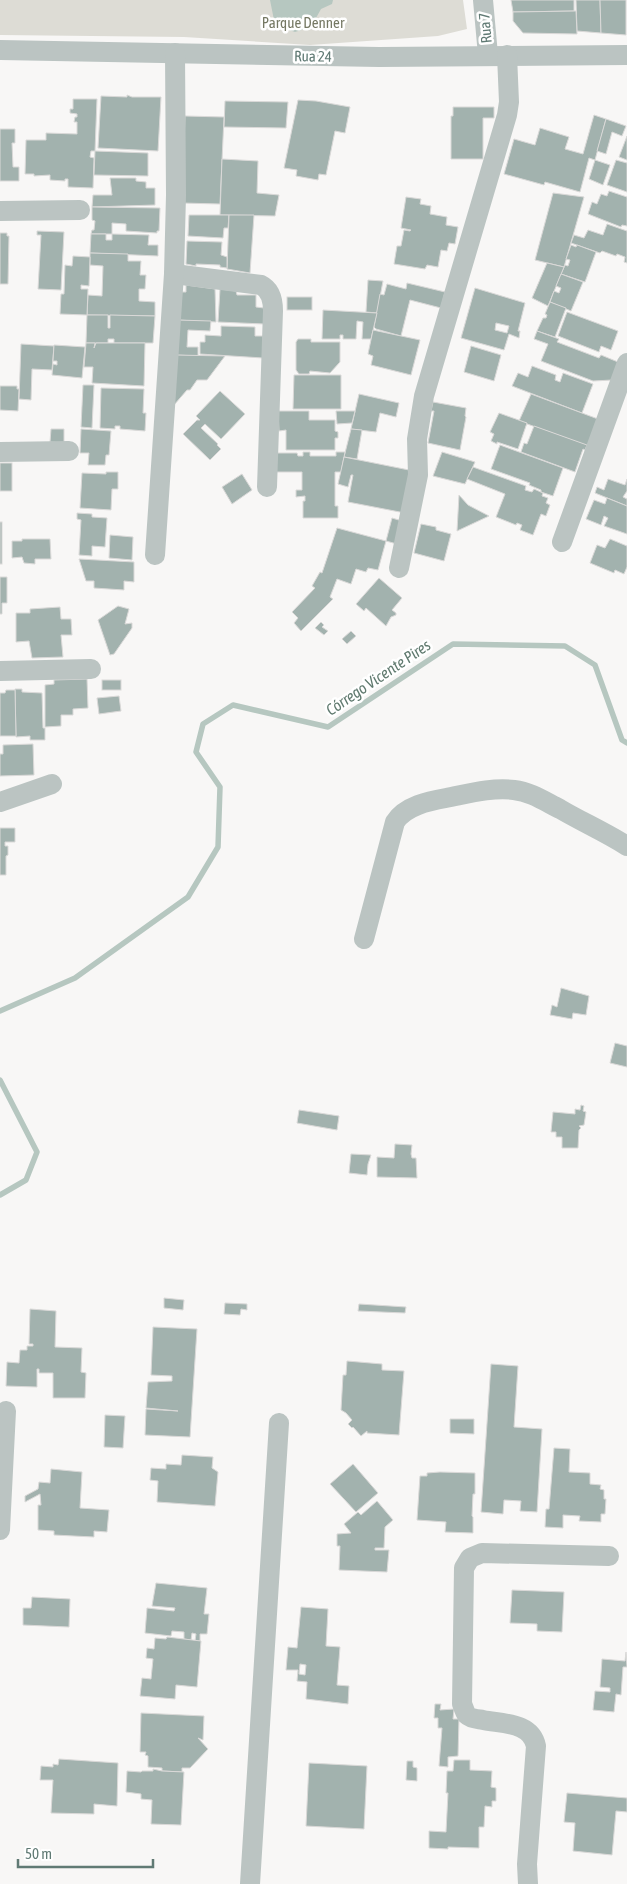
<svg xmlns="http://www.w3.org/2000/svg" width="627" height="1884" viewBox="0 0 627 1884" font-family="'Asap Condensed',sans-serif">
<rect width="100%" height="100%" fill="#f8f7f6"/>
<!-- green -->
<polygon fill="#dddcd5" points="0,0 463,0 467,29 438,36 310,45 184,37 0,35"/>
<!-- water -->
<polygon fill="#b6c7c0" points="270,0 333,0 332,4 321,9 311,27 295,32 275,25"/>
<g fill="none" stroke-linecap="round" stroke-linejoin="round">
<!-- stream -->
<g stroke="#b6c7c0" stroke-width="5.5">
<polyline points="0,1011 75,978 188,897 218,847 220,787 196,752 203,724 233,705 328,727 453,644 565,646 595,665 622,740 627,743"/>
<polyline points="0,1080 37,1152 26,1180 0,1195"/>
</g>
</g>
<!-- building -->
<g fill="#a2b2ae" stroke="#dad9d8" fill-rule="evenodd">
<polygon points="511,0 574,0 574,11 513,12"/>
<polygon points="576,0 600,0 601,33 577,31"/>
<polygon points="600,0 626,0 626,35 601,33"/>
<polygon points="576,11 577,34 523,33 513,21 513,12"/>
<polygon points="127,95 132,97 161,97 158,151 98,148 101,96 127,97"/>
<polygon points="73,99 97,99 95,151 91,151 90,157 94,158 93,188 68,187 68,179 65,179 65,181 50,180 50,175 34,176 34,174 25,174 26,140 46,140 46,133 77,134 77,122 74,122 75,117 77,117 77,114 70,113 70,109 73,109"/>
<polygon points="298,100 316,101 350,107 345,133 335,131 326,175 319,174 318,180 296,176 297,170 284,168"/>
<polygon points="225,101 288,102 286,128 224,127"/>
<polygon points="453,107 494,107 494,118 483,118 483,159 451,159 451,116 453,116"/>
<polygon points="594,115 606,119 595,160 589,158 580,192 545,182 544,185 504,174 514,139 535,145 540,128 569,137 565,149 583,154"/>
<polygon points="185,116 224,117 220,204 182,203"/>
<polygon points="606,119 626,126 622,136 612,132 606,154 597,151"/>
<polygon points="0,129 15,129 15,143 12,143 13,167 19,167 19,181 0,181"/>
<polygon points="627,136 627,160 619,157"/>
<polygon points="95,151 148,153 148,176 94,175"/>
<polygon points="222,159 258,161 257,193 279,195 275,216 220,215"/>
<polygon points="595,160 610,165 603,185 589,179"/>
<polygon points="616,160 627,163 627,192 607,185"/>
<polygon points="110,178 136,178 136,181 146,182 146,188 155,188 155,205 92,207 93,195 112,195"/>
<polygon points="609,191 627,197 627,226 622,225 621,227 588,214 592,202 597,204 601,194 607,196"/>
<polygon points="553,193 584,197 564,267 535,260"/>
<polygon points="406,197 421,199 420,204 431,206 430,214 447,217 446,225 458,227 455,244 449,243 447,251 441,250 438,267 427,265 425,269 394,264 397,246 401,246 404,230 410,231 411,230 401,228"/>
<polygon points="92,207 160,208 159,231 157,231 157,233 126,231 126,224 112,223 112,234 91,234 92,230 94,230 95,221 92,220"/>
<polygon points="189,215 229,215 228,228 224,228 223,238 188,236"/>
<polygon points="229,215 254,215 250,273 227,269"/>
<polygon points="607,224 627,231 627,263 624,262 625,257 617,254 616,256 602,251 600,253 571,243 574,235 584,238 588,230 603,235"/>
<polygon points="37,231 64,232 61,290 38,289 41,235 37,235"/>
<polygon points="0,233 7,233 7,236 9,236 8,284 0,284"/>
<polygon points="91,234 106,234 106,240 112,240 112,234 149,235 148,245 158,245 158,256 90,253"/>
<polygon points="187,241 222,242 221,255 227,257 227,268 220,267 220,265 196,264 196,266 186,264"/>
<polygon points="571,245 576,247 577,245 596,252 585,282 561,274 565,265 568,266 570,260 566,259"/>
<polygon points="90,253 128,254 128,261 141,261 140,275 146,275 145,289 139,289 139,301 155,302 155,316 87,315 88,295 102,296 103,266 90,265"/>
<polygon points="73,256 90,257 89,286 81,285 81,289 88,289 87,315 60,314 61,294 64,294 65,265 72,266"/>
<polygon points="547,263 564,267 548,306 532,298"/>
<polygon points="561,274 583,282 571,311 550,302 554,291 559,293 561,288 556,286"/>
<polygon points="368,280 383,281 377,313 366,312"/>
<polygon points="407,283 445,292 441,308 410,300 401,336 376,329 374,327 380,294 384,295 387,284 406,289"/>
<polygon points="186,285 215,289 216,322 177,320 178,292 186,292"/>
<path d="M 475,288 L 525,303 L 518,331 L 520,331 L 519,338 L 509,334 L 504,350 L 461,338 ZM 496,323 L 509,326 L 507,333 L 495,330 Z"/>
<polygon points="220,289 236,291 237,295 256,295 256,307 264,308 264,324 218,322"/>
<rect x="287" y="297" width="25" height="13"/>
<polygon points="550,302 566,308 555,337 537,331 543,318 546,318 547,315 545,314"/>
<polygon points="323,310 377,313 371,339 362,339 363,322 357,321 356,339 343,339 343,335 340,335 340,339 322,339"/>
<polygon points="567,312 618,331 611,350 601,346 599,352 558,336"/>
<polygon points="87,315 108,315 108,328 110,328 110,315 155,316 153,343 114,343 114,339 108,339 108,343 86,343"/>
<polygon points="177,320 211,321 210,331 188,330 187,347 198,347 198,356 175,355"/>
<polygon points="221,326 255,327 255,336 263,336 263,358 200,354 200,342 205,342 205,335 221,336"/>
<polygon points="373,330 420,340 411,375 371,365 373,356 368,354"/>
<polygon points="537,331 559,339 557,342 599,358 601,355 618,362 612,380 593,381 541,361 548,344 534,339"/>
<polygon points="298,339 311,339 311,342 340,342 340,362 330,373 310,371 309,374 299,374 296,370 296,342"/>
<polygon points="86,343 95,343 94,348 96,343 145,343 144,386 92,383 93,367 84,367"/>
<polygon points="21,344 54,346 52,370 32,369 31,400 19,399"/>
<polygon points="54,345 85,347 82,378 52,375 53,364 57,365 57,361 53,361"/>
<polygon points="471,346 501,355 494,381 464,372"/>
<polygon points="175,355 225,356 207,380 197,380 190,390 187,390 174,405"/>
<polygon points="532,366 556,375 555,380 560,382 563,373 593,384 582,413 512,386 518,373 528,377"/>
<polygon points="294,375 341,375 341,409 293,409"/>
<polygon points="83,385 94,385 92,428 81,427"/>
<polygon points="0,386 17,386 17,389 19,389 18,411 0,410"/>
<polygon points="101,388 144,389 143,413 146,413 145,431 120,429 120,426 115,426 115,429 100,428"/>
<polygon points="220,391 245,414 221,439 205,424 201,428 218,444 217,445 221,449 210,460 183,434 197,420 200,420 196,416"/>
<polygon points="359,394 399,403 396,417 380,413 376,432 351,429"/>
<polygon points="531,394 598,419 588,446 519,421"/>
<polygon points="433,402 466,408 465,416 466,417 460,450 428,443 434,411 431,411"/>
<polygon points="278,411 309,411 309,420 335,420 335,431 338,432 338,438 335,438 335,450 286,450 286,430 279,431"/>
<polygon points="336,411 355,411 352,423 337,424"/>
<polygon points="499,413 527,423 518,449 497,442 497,444 491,441 494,434 490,432"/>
<polygon points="534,426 587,445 585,450 583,449 575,472 521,452 524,443 527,444"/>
<polygon points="51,429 64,429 64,443 50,442"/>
<polygon points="81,429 111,431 109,455 106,455 105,465 88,465 89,453 80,453"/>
<polygon points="351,429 362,430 357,459 344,457"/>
<polygon points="500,445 563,468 553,496 541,492 541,490 529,485 530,483 491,469"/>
<polygon points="303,452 310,452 310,456 336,456 336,452 345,452 341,472 335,472 335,506 338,506 338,518 303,518 303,501 305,501 305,496 296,497 296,490 302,490 302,472 276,472 277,453 297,453 298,456 303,456"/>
<polygon points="442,452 475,462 465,484 433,476"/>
<polygon points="344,457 414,471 405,513 348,502 353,475 351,475 348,487 338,484"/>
<rect x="0" y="463" width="12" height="28"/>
<polygon points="473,467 526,486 525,490 532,492 534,489 543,493 542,496 548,498 546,503 550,505 546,516 541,514 533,535 520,530 522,525 517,523 516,525 496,517 505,494 467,479"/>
<polygon points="106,472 118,472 118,489 112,489 111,510 80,508 82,473 106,474"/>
<polygon points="242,474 252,490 232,504 222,487"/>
<polygon points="608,479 625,485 627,479 627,491 623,497 627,499 627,506 595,493 597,487 604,490"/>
<polygon points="459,495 468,505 489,516 457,531"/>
<polygon points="607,498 627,506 627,534 604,526 608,518 604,516 601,525 586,519 594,500 605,504"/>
<polygon points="77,513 92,514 92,517 107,518 105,547 92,546 92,556 79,555 81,520 77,519"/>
<polygon points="392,518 402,521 397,544 386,541"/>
<rect x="0" y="522" width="2" height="42"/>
<polygon points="421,524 436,527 436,530 451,534 444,561 414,553"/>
<polygon points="337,528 386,541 378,570 368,568 366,572 356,569 351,584 337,579 330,597 333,599 301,631 294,623 298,618 292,612 315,588 312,586 320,572 322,573"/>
<polygon points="110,535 133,537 132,560 109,558"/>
<polygon points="22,539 50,539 51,559 35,559 35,564 24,563 22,557 12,558 12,541 22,541"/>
<polygon points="610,539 627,546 627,567 624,574 615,570 614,573 590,563 597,545 605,548"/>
<polygon points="79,559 134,562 134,582 124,581 124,590 94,588 94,581 86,581"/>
<polygon points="0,577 7,577 7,603 2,603 2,614 0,614"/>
<polygon points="379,578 402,598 392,610 396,613 396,615 391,617 386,626 366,608 364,611 356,604"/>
<polygon points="118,606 129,609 125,624 132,623 132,628 114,654 110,655 98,620"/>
<polygon points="60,607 61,619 71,619 72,635 61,635 63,657 32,658 29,641 16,642 16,613 30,613 30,609"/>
<polygon points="321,622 324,625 322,627 328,631 324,635 315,628"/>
<polygon points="351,631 356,636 347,644 342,639"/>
<polygon points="87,679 88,708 73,709 73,715 61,715 61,726 45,727 45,685 54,684 54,680"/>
<rect x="102" y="680" width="19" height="10"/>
<polygon points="15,689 22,689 22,692 42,693 43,728 45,728 45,740 30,740 30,736 16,737"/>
<polygon points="6,690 15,690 16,736 0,736 0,693 5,693"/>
<polygon points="119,696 121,711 99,714 97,698"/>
<polygon points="33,744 34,775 0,776 0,754 3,754 3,745"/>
<polygon points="0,828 15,828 15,842 5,842 5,846 8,846 8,855 6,856 6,875 0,875"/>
<polygon points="561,988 589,996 586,1015 573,1013 572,1019 550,1015 552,1005 557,1007"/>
<polygon points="615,1043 627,1046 627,1067 610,1063"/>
<polygon points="581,1105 584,1106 583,1111 586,1112 584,1125 579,1126 581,1128 579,1130 578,1148 562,1148 562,1137 556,1137 556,1132 551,1132 553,1112 575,1114 575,1109 580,1110"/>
<polygon points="299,1110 339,1116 337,1130 297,1123"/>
<polygon points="395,1144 412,1145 411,1154 412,1158 416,1158 417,1178 377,1177 377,1157 394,1158"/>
<polygon points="351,1154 371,1155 368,1164 367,1175 349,1173"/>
<polygon points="164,1298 184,1300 183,1310 164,1308"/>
<polygon points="225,1303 247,1304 247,1310 241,1309 240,1315 224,1314"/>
<polygon points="359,1304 406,1307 405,1313 358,1311"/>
<polygon points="30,1309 56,1311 55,1347 82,1348 81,1372 86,1373 85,1398 53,1398 53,1373 39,1373 39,1369 37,1369 37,1387 6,1386 7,1362 19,1363 20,1350 27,1350 27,1346 33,1346 33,1344 29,1344"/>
<polygon points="153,1327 197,1329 190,1437 145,1435 146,1409 178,1411 146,1408 148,1382 172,1381 172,1376 151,1375"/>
<polygon points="347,1361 382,1364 382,1370 404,1371 399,1435 367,1433 367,1431 361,1436 353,1427 352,1428 348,1424 352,1420 346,1413 341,1410 343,1375 346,1375"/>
<polygon points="491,1364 518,1366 514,1427 542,1429 537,1512 520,1511 521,1501 504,1500 503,1514 481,1512"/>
<polygon points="105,1415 125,1416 123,1448 104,1447"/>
<polygon points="450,1419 474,1419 474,1434 450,1433"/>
<polygon points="554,1448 570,1449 569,1472 590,1473 590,1484 601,1485 600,1489 604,1490 604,1499 606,1499 605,1514 601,1514 601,1522 579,1521 580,1516 563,1515 563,1528 545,1527 546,1509 549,1509"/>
<polygon points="182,1455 213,1457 212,1468 218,1472 215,1506 157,1502 158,1481 150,1480 151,1468 166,1469 166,1464 181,1465"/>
<polygon points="353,1464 378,1493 356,1512 330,1484"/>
<polygon points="51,1469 82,1472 80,1508 109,1510 107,1532 94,1531 94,1537 54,1535 54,1531 38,1530 38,1505 41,1505 40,1494 25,1502 25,1496 38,1489 39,1482 50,1483"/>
<polygon points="440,1472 475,1473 475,1494 473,1494 472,1516 473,1517 473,1533 445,1532 446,1522 417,1520 420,1476 427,1476 427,1473"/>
<polygon points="377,1501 393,1520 385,1527 384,1548 375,1548 375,1550 389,1550 387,1572 339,1570 340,1546 337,1546 337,1534 351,1533 344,1524 358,1512 361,1515"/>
<polygon points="156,1583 207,1588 204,1614 209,1614 207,1634 200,1634 200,1641 195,1641 196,1634 192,1633 191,1640 184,1639 184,1632 172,1631 171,1636 145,1633 147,1608 174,1611 175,1608 152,1606"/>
<polygon points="512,1590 564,1592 562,1632 537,1631 537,1624 510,1623"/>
<polygon points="32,1597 70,1599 69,1627 23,1625 23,1608 31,1608"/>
<path d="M 301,1607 L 328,1609 L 326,1646 L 340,1647 L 337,1685 L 349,1686 L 348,1704 L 306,1699 L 307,1682 L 297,1681 L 298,1670 L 286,1670 L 288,1647 L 297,1648 ZM 300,1664 L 306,1665 L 305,1675 L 299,1674 Z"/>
<polygon points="167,1637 201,1641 197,1687 176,1685 175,1699 140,1696 142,1678 151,1679 153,1659 146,1658 147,1648 154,1649 155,1638 166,1639"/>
<polygon points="626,1652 627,1667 623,1667 621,1695 616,1694 614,1712 593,1710 595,1691 610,1692 610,1688 600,1687 602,1659 625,1661"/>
<polygon points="435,1704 441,1704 440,1710 454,1709 453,1719 459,1719 458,1756 448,1757 448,1767 439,1766 442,1728 438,1728 438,1718 434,1718"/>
<polygon points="141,1713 204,1716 203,1740 198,1738 208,1749 190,1768 182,1768 182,1772 162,1771 162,1768 148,1767 148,1756 145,1755 146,1752 140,1752"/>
<polygon points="59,1759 118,1763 117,1806 94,1804 94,1814 51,1813 53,1780 40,1780 41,1766 53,1767 53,1764 58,1765"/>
<polygon points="454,1760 470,1760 470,1770 492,1771 491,1787 496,1788 496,1801 492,1801 492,1807 485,1806 484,1827 479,1827 479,1848 448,1847 448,1849 429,1848 429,1831 446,1832 448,1793 446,1793 447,1771 453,1771"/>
<polygon points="407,1761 413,1761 413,1767 417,1768 417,1781 406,1780"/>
<polygon points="309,1763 367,1766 364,1829 306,1826"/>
<polygon points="153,1769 162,1771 184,1772 181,1825 151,1824 152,1800 141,1799 141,1794 126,1792 127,1771 141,1772 142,1771 153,1771"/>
<polygon points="567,1793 627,1798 627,1812 616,1811 612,1855 573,1851 575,1823 564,1822"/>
</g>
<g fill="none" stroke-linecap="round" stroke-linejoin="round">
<!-- minor -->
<g stroke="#bbc4c2" stroke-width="20">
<polyline points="483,0 488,55"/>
<polyline points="0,50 379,57 627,55"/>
<polyline points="0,211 80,210"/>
<path d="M 174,274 L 261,285 C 271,290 273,300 273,311 L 267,487"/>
<polyline points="0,452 69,451"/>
<polyline points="562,542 627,363"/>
<polyline points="155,555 174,274 176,195 175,53"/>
<polyline points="399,568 418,475 417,439 424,396 507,115 509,102 507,55"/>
<polyline points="0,671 91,669"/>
<polyline points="0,802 52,784"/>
<path d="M 364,939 L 395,822 C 405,806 429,801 446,798 C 467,794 492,787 514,790 C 531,792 544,801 560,809 C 582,822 605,832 627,846"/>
<polyline points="0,1530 6,1411"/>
<polyline points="250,1884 279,1423"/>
<path d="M 528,1884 L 527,1864 L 536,1746 C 531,1722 503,1724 483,1720 C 478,1719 471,1719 467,1715 C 465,1713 464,1708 462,1704 L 464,1568 L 470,1558 L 482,1553 L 609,1556"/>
</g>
</g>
<g text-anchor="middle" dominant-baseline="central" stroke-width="5" stroke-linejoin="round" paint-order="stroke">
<!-- park labels -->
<g font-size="15" fill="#757863" stroke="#fff">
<text x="303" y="22">Parque Denner</text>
</g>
<!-- street labels -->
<g font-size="15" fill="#607a74" stroke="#fff">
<text transform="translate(485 28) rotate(-95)">Rua 7</text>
<text transform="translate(313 56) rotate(1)">Rua 24</text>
</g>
<!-- water labels -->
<g font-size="16" font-style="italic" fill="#607a6f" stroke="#fff">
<text transform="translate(378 677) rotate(-34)">Córrego Vicente Pires</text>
</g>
</g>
<!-- scale -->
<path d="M18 1859v8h135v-8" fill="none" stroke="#607a74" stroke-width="2.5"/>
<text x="25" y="1859" font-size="15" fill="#607a74" stroke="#ffffff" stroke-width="4" paint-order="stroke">50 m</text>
</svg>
